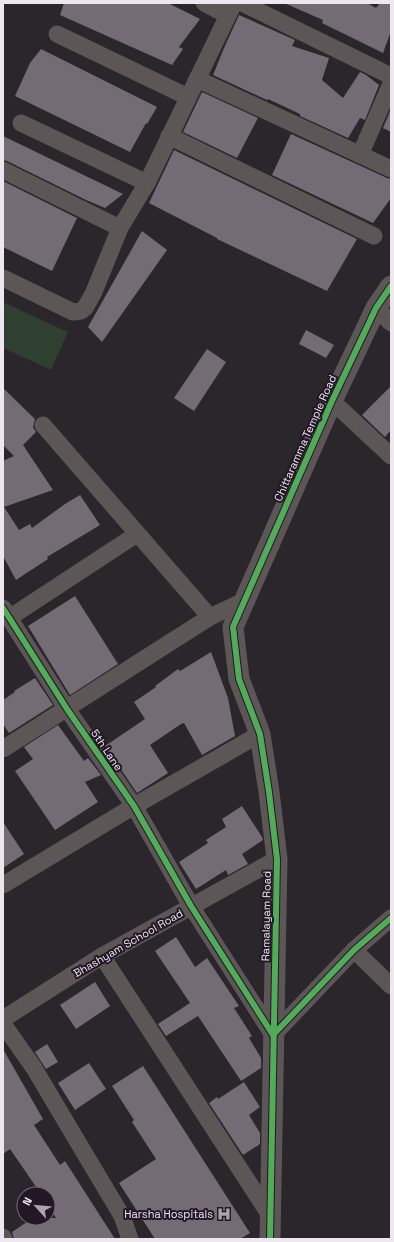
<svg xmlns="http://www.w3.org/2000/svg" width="394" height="1242" viewBox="0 0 394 1242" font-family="'Space Grotesk',sans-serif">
<rect width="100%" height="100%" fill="#2b252c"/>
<!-- green -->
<polygon fill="#2f3f30" points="3,302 68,332 51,370 3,348"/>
<!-- building -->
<g fill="#736c75">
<polygon points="64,3 168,3 200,19 179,47 183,49 172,65 60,15"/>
<polygon points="284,3 367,3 376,8 380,3 391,3 391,31 383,53 322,23 323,20"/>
<polygon points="239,15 295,40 292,46 329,58 322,80 343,98 360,72 366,75 379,85 365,120 360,118 348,138 300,116 300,114 268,99 267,100 213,75 224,48"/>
<polygon points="41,49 157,107 147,124 146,123 130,152 15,96 30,63"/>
<polygon points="202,92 258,118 237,158 183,132"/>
<polygon points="391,109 391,132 383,128"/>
<polygon points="291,134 387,178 391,179 391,198 373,223 272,175"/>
<polygon points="3,136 123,194 105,208 86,200 7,161 3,160"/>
<polygon points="174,150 357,239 327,291 217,239 217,238 149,203"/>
<polygon points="3,181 77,218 52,271 3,247"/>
<polygon points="142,231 167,250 102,342 88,327"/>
<polygon points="306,330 334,345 326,358 299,344"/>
<polygon points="207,349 226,362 194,411 174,398"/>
<polygon points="391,386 391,430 385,437 362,415"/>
<polygon points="3,388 35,419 33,427 36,432 23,445 53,490 4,507 19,530 30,524 32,528 65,504 80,495 100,525 47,557 48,559 16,580 3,556 3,461 14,456 3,445"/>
<polygon points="75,596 118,664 70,695 28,626"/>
<polygon points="211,652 228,698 235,736 202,755 184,723 181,724 150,745 168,773 137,793 105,746 145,719 134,702 156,687 155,686 178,669 180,671"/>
<polygon points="35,678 53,705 9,733 3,724 3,700 15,692 14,691"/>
<polygon points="58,725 84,761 88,758 101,775 85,782 98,802 55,830 15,771 33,759 24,747"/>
<polygon points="242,806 262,837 263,840 242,854 248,864 228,875 226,870 196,889 179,862 208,843 206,840 226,827 222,819"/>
<polygon points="3,822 24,854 3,868"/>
<polygon points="176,937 195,967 207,958 239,1006 234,1008 252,1036 249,1038 261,1058 261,1068 241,1081 198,1016 166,1036 158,1024 190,1003 155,951"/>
<polygon points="95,982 110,1006 76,1029 60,1005"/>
<polygon points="47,1044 58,1062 46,1069 35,1052"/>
<polygon points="3,1049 43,1119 34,1125 60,1165 65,1161 115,1239 14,1239 12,1232 33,1218 56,1218 48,1205 48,1194 41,1194 10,1149 3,1154"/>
<polygon points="89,1063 106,1089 75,1110 58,1083"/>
<polygon points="143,1066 250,1233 240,1239 155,1239 119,1183 156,1159 132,1122 134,1120 112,1086"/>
<polygon points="244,1082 260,1107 249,1115 260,1133 260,1144 243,1155 209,1103 217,1097 218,1099"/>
</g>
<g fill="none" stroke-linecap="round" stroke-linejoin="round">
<!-- minor -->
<g stroke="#5c5756" stroke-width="17">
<polyline points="204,3 227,15"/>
<polyline points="242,3 391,76"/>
<polyline points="57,34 188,97"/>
<polyline points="197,79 391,169"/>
<polyline points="21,123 147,183"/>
<polyline points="169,136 374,236"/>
<polyline points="360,155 391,84"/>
<polyline points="3,170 120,228"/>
<polyline points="3,278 73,312 81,311 85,308 93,294 120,228 147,183 234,3"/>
<polyline points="376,308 391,323"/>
<polyline points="332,401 391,456"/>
<polyline points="43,425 210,617"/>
<polyline points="3,608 67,709 134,806 191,906 273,1035 354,950 391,918"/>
<polyline points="9,618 137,534"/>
<polyline points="3,749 210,617 244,601"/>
<polyline points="3,885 134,806 260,734"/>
<polyline points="354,950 391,986"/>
<polyline points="102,956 271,1217"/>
<polyline points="3,1019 102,956 277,859"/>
<polyline points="3,1024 34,1068 76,1139 122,1216 130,1239"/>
<polyline points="3,1237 4,1239"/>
</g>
<!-- tertiary -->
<polyline stroke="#5c5756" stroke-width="21" points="270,1239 277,859 269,792 260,734 239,679 233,627 332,401 376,308 391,286"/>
<defs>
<g id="cycleway">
<polyline points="3,608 67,709 134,806 191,906 273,1035 354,950 391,918"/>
<polyline points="270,1239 277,859 269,792 260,734 239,679 233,627 332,401 376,308 391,286"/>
</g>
</defs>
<!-- cycleway casing -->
<use href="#cycleway" stroke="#221825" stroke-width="8"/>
<!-- cycleway -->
<use href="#cycleway" stroke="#51ab58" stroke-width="6"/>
</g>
<!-- icons -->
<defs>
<symbol id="hospital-bare" viewBox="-9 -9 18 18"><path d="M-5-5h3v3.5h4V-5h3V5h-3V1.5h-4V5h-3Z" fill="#aaa3ab" stroke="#221825" stroke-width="2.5" paint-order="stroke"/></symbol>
</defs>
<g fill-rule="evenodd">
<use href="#hospital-bare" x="214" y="1204" width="20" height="20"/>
</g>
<g text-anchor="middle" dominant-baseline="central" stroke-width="4" stroke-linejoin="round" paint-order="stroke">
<!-- street labels -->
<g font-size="11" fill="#eee7f0" stroke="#221825">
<text transform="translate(305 438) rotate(-66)">Chittaramma Temple Road</text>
<text transform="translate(107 750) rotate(56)">5th Lane</text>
<text transform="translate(266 916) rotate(-89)">Ramalayam Road</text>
<text transform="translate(128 943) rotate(-30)">Bhashyam School Road</text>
</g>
<!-- poi labels -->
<g font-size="11" fill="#eee7f0" stroke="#221825" text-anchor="end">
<text x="213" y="1214">Harsha Hospitals</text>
</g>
</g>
<!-- border -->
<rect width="394" height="1242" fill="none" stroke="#eee7f0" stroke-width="8"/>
<!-- north arrow -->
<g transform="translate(36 1206) rotate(297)"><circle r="19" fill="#221825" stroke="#746b76"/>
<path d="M0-3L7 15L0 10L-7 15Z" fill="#aaa3ab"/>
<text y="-6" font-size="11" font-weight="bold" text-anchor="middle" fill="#eee7f0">N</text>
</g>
</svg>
